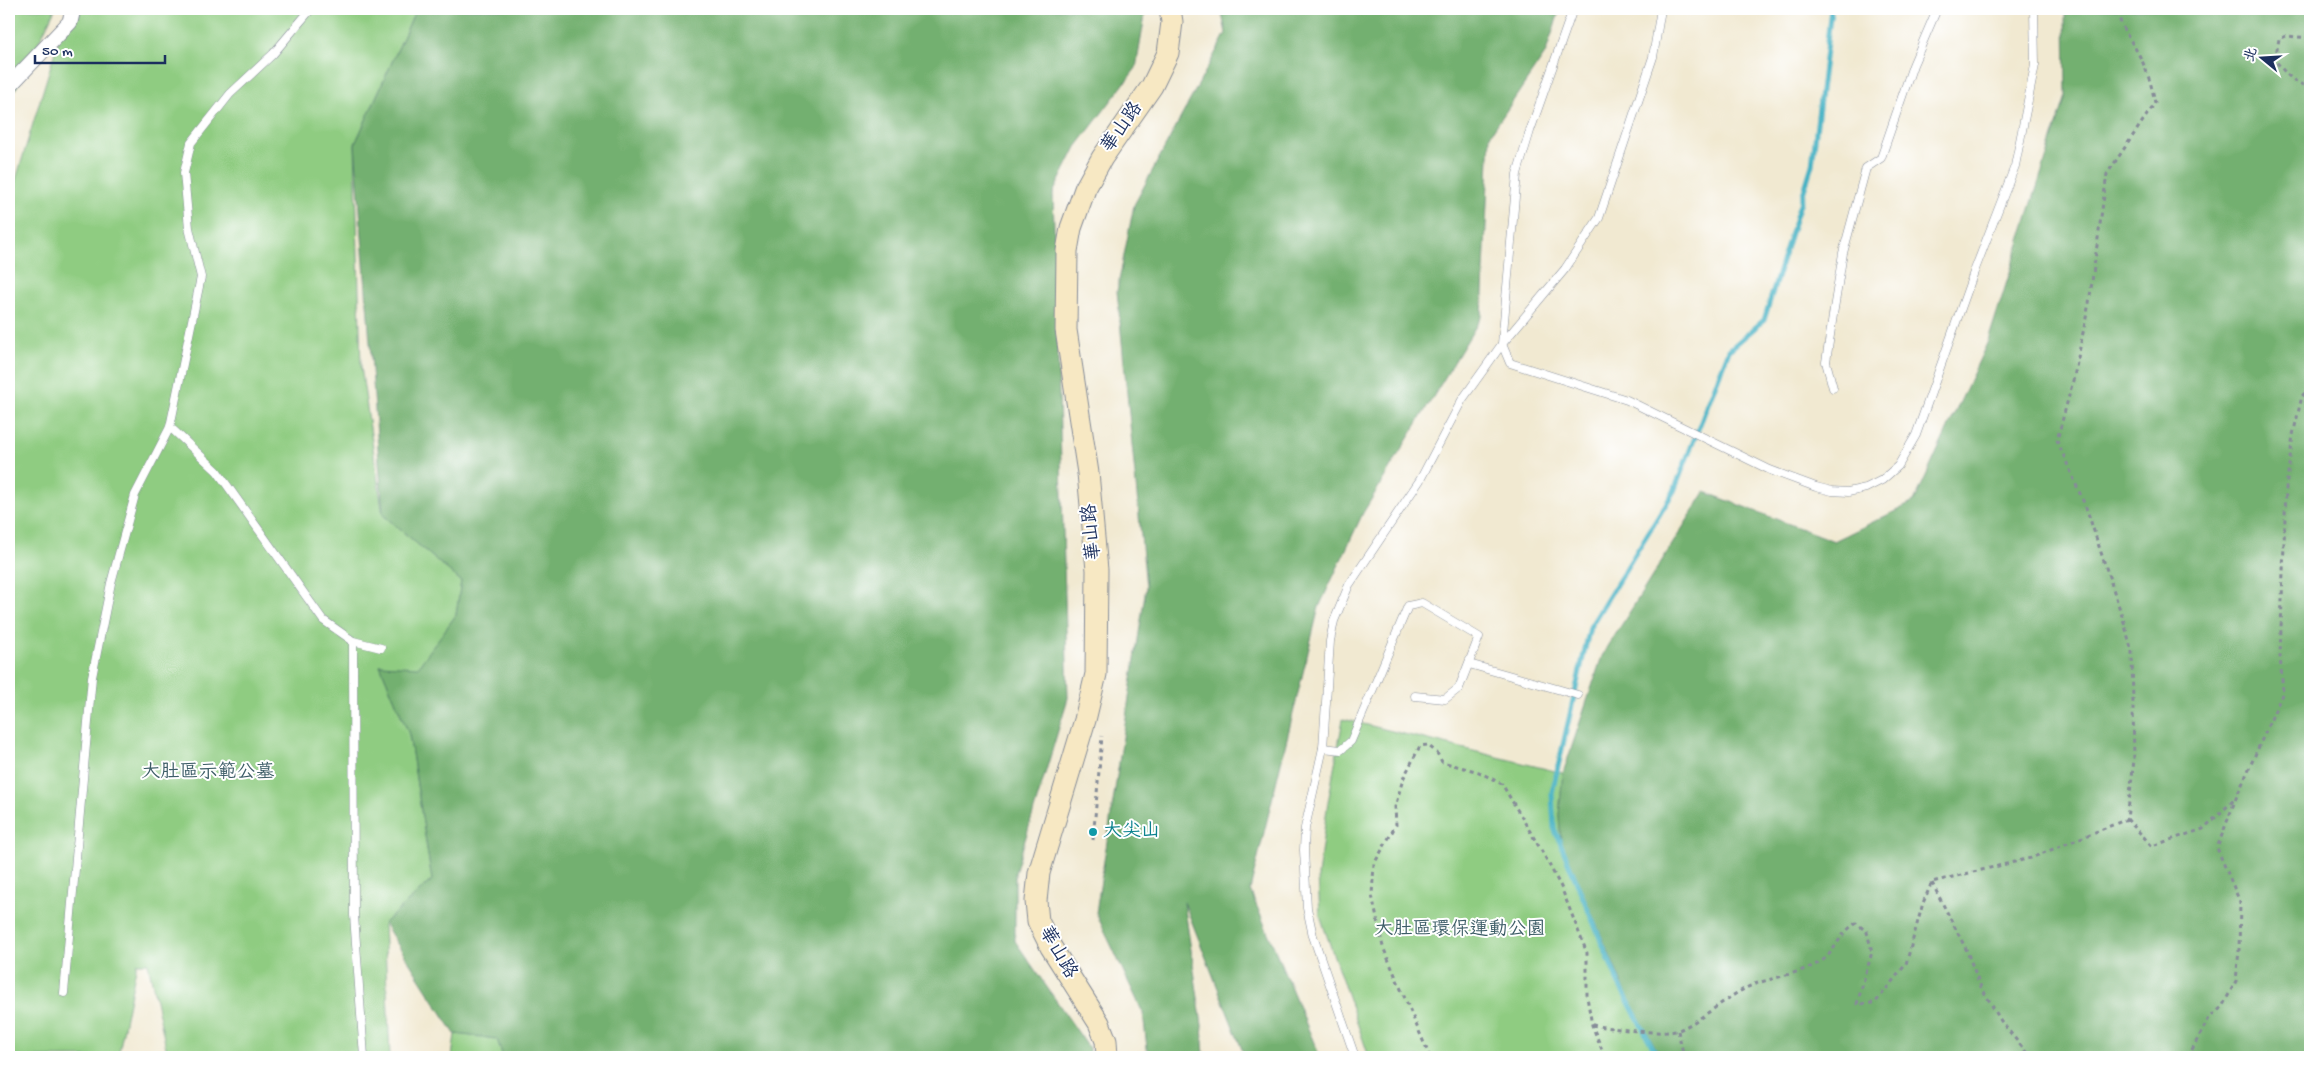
<svg xmlns="http://www.w3.org/2000/svg" width="2319" height="1066" viewBox="0 0 2319 1066" font-family="'Gochi Hand','LXGW WenKai TC',sans-serif">
<rect width="100%" height="100%" fill="#fff"/>
<filter id="ink" filterUnits="userSpaceOnUse"><feTurbulence type="fractalNoise" baseFrequency=".02" numOctaves="2"/><feDisplacementMap in="SourceGraphic" scale="10" xChannelSelector="R" yChannelSelector="G"/><feConvolveMatrix kernelMatrix="1 2 1 2 8 2 1 2 1" color-interpolation-filters="sRGB"/></filter>
<filter id="wash" filterUnits="userSpaceOnUse"><feTurbulence type="fractalNoise" baseFrequency=".0096" numOctaves="4" result="noise"/><feDisplacementMap in="SourceGraphic" scale="20" xChannelSelector="R" yChannelSelector="G"/><feGaussianBlur stdDeviation="1.12" result="paint"/><feColorMatrix in="noise" values="0 0 0 0 0 0 0 0 0 0 0 0 0 0 0 0 0 1.4 0 .05"/><feComposite in="paint" operator="in"/></filter>
<g filter="url(#wash)">
<rect width="100%" height="100%" fill="#f1e9d1"/>
<!-- green -->
<g fill="#8fcc81" stroke="#557e70">
<polygon points="9,9 55,9 9,103"/>
<polygon points="68,9 416,9 355,144 361,367 383,515 461,581 456,615 418,668 380,665 409,734 432,880 384,923 390,1057 168,1057 148,963 137,963 118,1057 9,1057 9,202"/>
<polygon points="1343,719 1563,773 1559,815 1561,842 1629,1000 1656,1057 1369,1057 1320,916 1318,876 1327,808"/>
<polygon points="455,1034 497,1039 503,1057 452,1057"/>
</g>
<!-- forest -->
<g fill="#73b06f" stroke="#477066">
<polygon points="416,9 1146,9 1136,68 1076,147 1053,193 1068,698 1015,873 1015,941 1089,1048 1089,1057 503,1057 497,1039 455,1034 384,923 432,880 409,734 380,665 418,667 456,615 461,581 383,515 355,144"/>
<polygon points="1221,9 1560,9 1546,52 1490,135 1482,316 1363,513 1319,607 1250,890 1320,1057 1245,1057 1184,902 1202,1025 1204,1057 1148,1057 1143,1013 1096,913 1146,587 1117,291 1134,205 1226,33"/>
<polygon points="2065,9 2310,9 2310,1057 1661,1057 1629,1000 1561,842 1559,815 1563,773 1602,656 1705,492 1834,541 1914,502 1988,341 2066,96"/>
</g>
<g fill="none" stroke-linecap="round" stroke-linejoin="round">
<!-- stream -->
<polyline stroke="#46b2c4" stroke-width="5" points="1658,1057 1619,984 1554,828 1552,793 1590,627 1674,491 1729,350 1764,320 1812,165 1831,9"/>
</g>
</g>
<g filter="url(#ink)">
<g fill="none" stroke-linecap="round" stroke-linejoin="round">
<defs>
<g id="lane">
<polyline points="1573,9 1530,131 1517,174 1502,344 1510,363 1627,400 1770,470 1816,487 1832,491 1848,492 1866,488 1882,480 1898,466 1916,435 1974,272 2015,166 2035,65 2034,9"/>
<polyline points="1833,388 1826,362 1833,315 1843,253 1866,168 1881,158 1913,65 1937,9"/>
<polyline points="170,427 217,471 323,620 353,641 381,648"/>
<polyline points="353,641 354,915 364,1057"/>
<polyline points="1469,664 1578,695"/>
<polyline points="1323,748 1341,750 1351,741 1408,606 1422,603 1479,637 1459,688 1445,699 1415,696"/>
<polyline points="64,993 92,677 111,583 135,495 170,427 201,277 189,228 184,173 191,143 230,94 273,54 311,9"/>
<polyline points="1355,1057 1313,936 1307,908 1304,850 1305,828 1323,748 1330,641 1334,621 1349,585 1420,480 1462,400 1502,344 1565,269 1599,218 1653,57 1661,9"/>
</g>
<polyline id="street" points="9,86 70,22 73,9"/>
<polyline id="secondary" points="1107,1057 1106,1041 1099,1023 1051,947 1038,921 1036,901 1039,873 1085,720 1096,674 1097,570 1088,473 1066,330 1067,251 1071,228 1085,189 1102,158 1152,86 1168,53 1172,22 1170,9"/>
</defs>
<!-- lane casing -->
<use href="#lane" stroke="#868c98" stroke-width="9"/>
<!-- street casing -->
<use href="#street" stroke="#868c98" stroke-width="17"/>
<!-- secondary casing -->
<use href="#secondary" stroke="#868c98" stroke-width="23"/>
<!-- path -->
<g stroke="#868c98" stroke-width="3" stroke-dasharray="4 4" stroke-linecap="butt">
<path d="M 2310,38 L 2286,36 L 2279,39 L 2275,60 C 2286,74 2293,83 2310,87"/>
<polyline points="2127,819 2152,846 2203,829 2235,799"/>
<polyline points="1093,840 1102,736"/>
<polyline points="1932,883 1966,949 1980,985 2001,1021 2030,1057"/>
<path d="M 1592,1025 C 1607,1028 1666,1036 1679,1030 C 1706,1018 1727,995 1755,984 C 1775,977 1806,972 1823,960 C 1836,950 1839,934 1856,923 L 1867,932 L 1872,952 L 1857,1004 L 1875,1003 L 1906,964 L 1923,903 L 1932,882 L 2031,858 L 2127,819 L 2134,760 L 2132,652 L 2124,622 L 2087,510 L 2057,440 L 2074,377 L 2089,303 L 2107,174 L 2155,103 C 2152,86 2147,70 2139,55 C 2129,36 2121,30 2117,9"/>
<polyline points="1678,1031 1684,1057"/>
<polyline points="1430,1057 1383,947 1372,895 1374,864 1396,825 1395,807 1403,779 1420,746 1428,745 1437,753 1442,762 1479,772 1502,784 1544,855 1561,887 1587,953 1587,997 1592,1025 1605,1057"/>
<polyline points="2188,1057 2209,1018 2222,1007 2236,981 2239,950 2240,902 2217,848 2236,798 2283,692 2280,656 2286,488 2293,435 2302,396 2310,388"/>
</g>
<!-- lane -->
<use href="#lane" stroke="#fff" stroke-width="8"/>
<!-- street -->
<use href="#street" stroke="#fff" stroke-width="15"/>
<!-- secondary -->
<use href="#secondary" stroke="#f7e8c3" stroke-width="21"/>
</g>
</g>
<!-- markers -->
<circle fill="#0f9aa8" stroke="#fff" stroke-width="2" cx="1093" cy="832" r="5"/>
<g text-anchor="middle" dominant-baseline="central" stroke-width="4" stroke-linejoin="round" paint-order="stroke">
<!-- street labels -->
<g font-size="19" fill="#1b2f5e" stroke="#fff">
<text transform="translate(1123 128) rotate(-55)">華山路</text>
<text transform="translate(1093 532) rotate(-95)">華山路</text>
<text transform="translate(1057 953) rotate(60)">華山路</text>
</g>
<!-- park labels -->
<g font-size="19" fill="#3e5e68" stroke="#fff">
<text x="208" y="773">大肚區示範公墓</text>
<text x="1460" y="930">大肚區環保運動公園</text>
</g>
<!-- culture labels -->
<g font-size="19" fill="#0d838f" stroke="#fff" text-anchor="start">
<text x="1103" y="832">大尖山</text>
</g>
</g>
<!-- margin -->
<rect width="2319" height="1066" fill="none" stroke="#fff" stroke-width="30"/>
<!-- north arrow -->
<g transform="translate(2262 58) rotate(288)" stroke="#ffffff" stroke-width="4" paint-order="stroke">
<path d="M0-4L9 19L0 12L-9 19Z" fill="#1b2f5e"/>
<text y="-8" font-size="14" font-weight="bold" text-anchor="middle" fill="#1b2f5e">北</text>
</g>
<!-- scale -->
<path d="M35 55v8h130v-8" fill="none" stroke="#1b2f5e" stroke-width="2.5"/>
<text x="42" y="55" font-size="15" fill="#1b2f5e" stroke="#ffffff" stroke-width="4" paint-order="stroke">50 m</text>
</svg>
